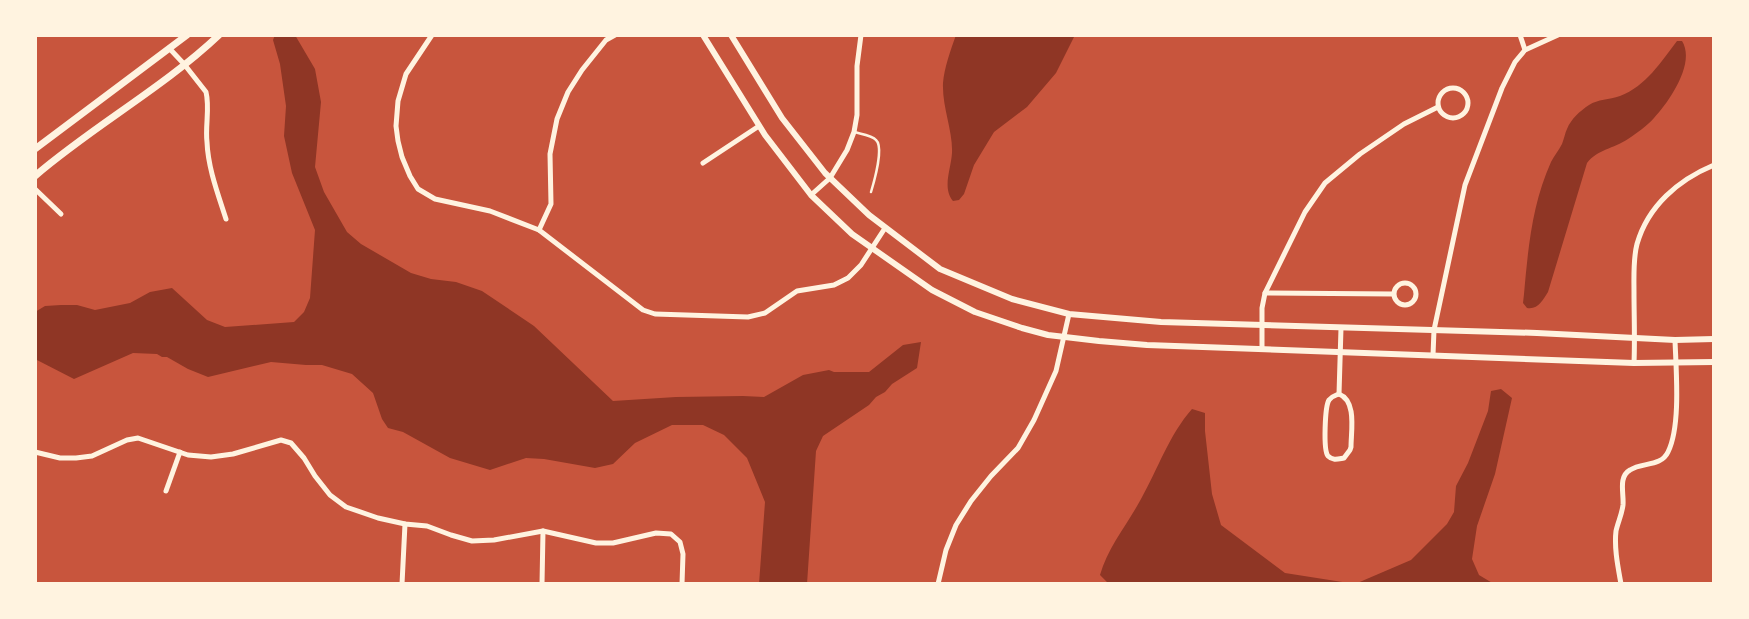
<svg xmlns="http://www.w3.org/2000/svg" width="1749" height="619" viewBox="0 0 1749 619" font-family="Montserrat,sans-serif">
<rect width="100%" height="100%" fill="#c8553d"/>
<!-- water -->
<g fill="#8f3625">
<polygon points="275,35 295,35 315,69 321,102 315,167 324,192 347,232 361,244 411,273 431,279 456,282 482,291 534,326 613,401 676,397 743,396 764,397 803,375 829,370 834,372 869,372 903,345 921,342 917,368 892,384 885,392 876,397 869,405 823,436 816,451 807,584 759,584 765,502 747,458 724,435 703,425 672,425 635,443 613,464 595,468 544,459 526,458 490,470 450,458 403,432 388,428 382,419 373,393 352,374 322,365 306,365 271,362 208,377 188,369 167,357 162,357 157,354 133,353 74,379 35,359 35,312 45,306 61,305 77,305 95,310 130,303 150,292 172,288 207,320 225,327 294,322 304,312 310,298 315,230 292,173 284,136 286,106 280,64 273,40"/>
<path d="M 956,35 L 1075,35 L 1056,73 L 1027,107 L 994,132 L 974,165 L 964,194 L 959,200 L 953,201 C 942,188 951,169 952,153 C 953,131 942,107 943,83 C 944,68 951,49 956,35 Z"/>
<path d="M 1677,41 L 1682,41 C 1696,63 1669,102 1654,118 C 1647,126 1637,133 1628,139 C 1613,149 1598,149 1587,163 L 1548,292 C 1543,300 1538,310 1527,308 L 1523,303 L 1524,294 C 1528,249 1532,204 1551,162 C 1554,156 1559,150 1562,144 C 1564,139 1565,133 1567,129 C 1571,119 1580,111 1589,105 C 1598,99 1609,100 1620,96 C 1646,86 1661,62 1677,41 Z"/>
<path d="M 1501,389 L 1512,398 L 1495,474 L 1477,526 L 1472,559 L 1479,575 L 1494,584 L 1181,584 L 1166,582 L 1109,584 L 1100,575 C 1108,547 1127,525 1141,499 C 1158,469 1169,435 1192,409 L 1205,413 L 1205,431 L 1212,494 L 1221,525 L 1285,573 L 1355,584 L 1411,560 L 1447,524 L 1454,512 L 1456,486 L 1468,463 L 1488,411 L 1491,391 Z"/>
</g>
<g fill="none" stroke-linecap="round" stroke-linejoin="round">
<!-- service -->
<path stroke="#fff3e0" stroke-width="2.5" d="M 854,132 C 861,134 872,135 876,140 C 884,147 874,182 871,192"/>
<!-- minor -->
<g stroke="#fff3e0" stroke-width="5">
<polyline points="432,35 406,74 398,101 396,126 398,141 402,157 410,176 418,189 435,199 490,211 539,230 643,310 655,314 748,317 765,313 797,291 834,285 848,278 861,265 885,228"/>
<polyline points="1520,35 1525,50"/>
<path d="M 169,48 L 184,64 L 206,92 C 210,108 205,126 207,142 C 208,168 218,194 226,219"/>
<circle cx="1453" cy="103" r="15"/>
<polyline points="703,163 759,126"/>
<polyline points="35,189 61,214"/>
<polyline points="811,195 830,178 847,150 854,132 857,115 857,66 861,35"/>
<polyline points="539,230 551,204 550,154 557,119 568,92 582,70 606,40 615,35"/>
<circle cx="1405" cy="294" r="11"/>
<polyline points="1265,293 1393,294"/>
<polyline points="1262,349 1262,308 1265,293 1305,212 1325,183 1360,154 1404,124 1438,107"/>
<polyline points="1433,355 1434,330 1465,185 1502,88 1515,62 1525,50 1558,35"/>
<path d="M 1634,363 C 1635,339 1634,316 1634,292 C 1634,277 1633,259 1637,244 C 1648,206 1678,180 1714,165"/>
<path d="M 1339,394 C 1357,401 1351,431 1351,447 L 1350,450 L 1344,458 C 1338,459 1333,461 1328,456 C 1323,450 1325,406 1329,400 C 1332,396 1334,396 1339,394 Z"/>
<polyline points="1339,394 1341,328"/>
<polyline points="35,452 60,458 76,458 92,456 127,440 138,438 188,455 211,457 233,454 281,440 291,443 304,458 315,476 330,495 346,507 378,518 405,524 427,526 451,535 472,541 494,540 543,531 596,543 613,543 656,533 671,534 680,542 683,554 682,584"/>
<polyline points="166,491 180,452"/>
<polyline points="402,584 405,524"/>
<polyline points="542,584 543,531"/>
<polyline points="938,584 946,550 956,525 971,501 991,476 1018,448 1034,420 1056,371 1069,314"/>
<path d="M 1621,584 C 1618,567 1614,548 1616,531 C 1618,522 1622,514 1623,505 C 1624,493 1618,477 1630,470 C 1642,462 1661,467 1668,452 C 1681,426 1676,370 1675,340"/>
</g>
<!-- tertiary -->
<g stroke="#fff3e0" stroke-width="6">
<polyline points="703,35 765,135 811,195 852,234 932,290 975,312 1022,328 1048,335 1099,341 1147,345 1634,363 1714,362"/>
<polyline points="731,35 782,118 825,173 869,215 940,269 1012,299 1069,314 1161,322 1537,333 1675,340 1714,339"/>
</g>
<!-- secondary -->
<g stroke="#fff3e0" stroke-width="7">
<polyline points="35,149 187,35"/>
<path d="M 35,176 C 93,126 163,88 219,35"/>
</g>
</g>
<!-- border -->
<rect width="1749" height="619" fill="none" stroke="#fff3e0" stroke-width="74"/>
</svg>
